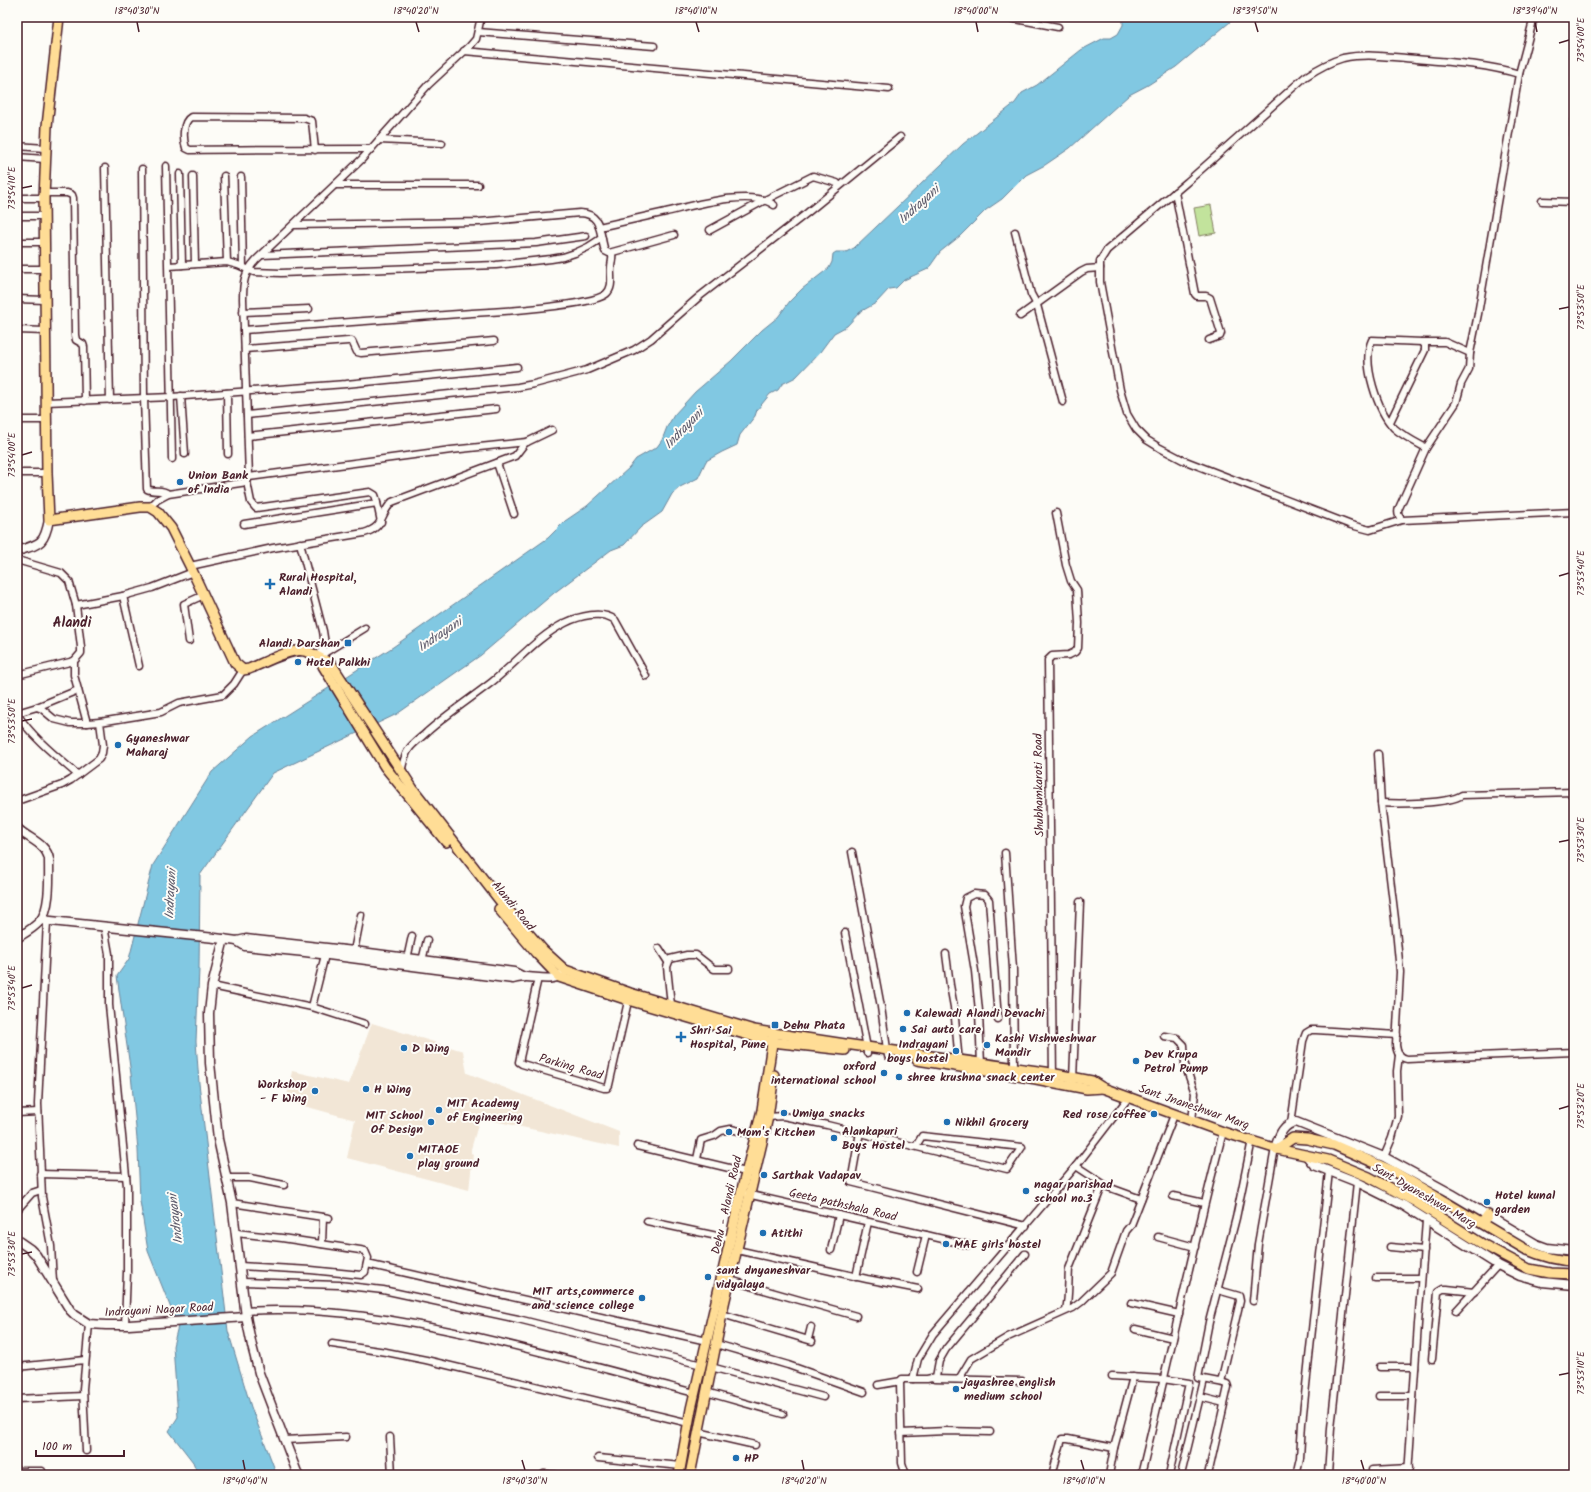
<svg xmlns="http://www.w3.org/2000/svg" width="1591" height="1492" viewBox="0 0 1591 1492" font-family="Kalam,sans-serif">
<rect width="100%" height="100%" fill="#fdfcf7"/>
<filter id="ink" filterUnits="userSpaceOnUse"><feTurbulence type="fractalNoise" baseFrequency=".025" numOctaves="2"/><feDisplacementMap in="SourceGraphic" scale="8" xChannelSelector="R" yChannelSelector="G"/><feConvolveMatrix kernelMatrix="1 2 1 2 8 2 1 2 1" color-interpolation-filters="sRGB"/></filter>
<g filter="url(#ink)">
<!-- built -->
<polygon fill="#f2e6d6" points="372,1023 463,1051 467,1073 619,1132 619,1148 480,1118 471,1149 471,1153 473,1154 469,1190 347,1158 355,1120 286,1101 292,1071 349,1084"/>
<!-- green -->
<polygon fill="#c2e39c" stroke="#868164" points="1211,205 1216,233 1199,236 1194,208"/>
<!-- water -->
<polygon fill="#81c8e2" stroke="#6b8499" points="1123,17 1236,17 1176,67 1148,85 1129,95 1070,148 1045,165 1026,175 1002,199 986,210 960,236 940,252 928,269 904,280 896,288 889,289 876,303 860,312 847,326 834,333 820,352 796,377 782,384 778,390 770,394 757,410 755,416 740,435 737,445 722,452 706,461 698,478 680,487 672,494 662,512 641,527 624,545 611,550 554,593 481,655 397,714 273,773 200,875 199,969 196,1041 199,1083 228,1331 251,1407 277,1475 198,1475 193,1462 169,1431 178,1417 173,1346 178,1326 148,1251 140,1201 138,1150 131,1074 117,976 129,959 153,865 212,772 253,736 393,647 548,538 565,521 587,506 629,468 636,459 657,447 662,440 667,427 674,415 695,392 731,361 762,330 778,317 790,301 802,289 829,268 832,262 833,254 836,252 846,252 854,248 963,144 1015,103 1022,93 1037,85 1081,50 1104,38 1111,38 1118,34 1123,25"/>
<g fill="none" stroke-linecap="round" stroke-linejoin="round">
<defs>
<g id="street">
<polyline points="1005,17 1058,27"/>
<polyline points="478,32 654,46"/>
<polyline points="464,51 889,89"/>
<polyline points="1519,74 1534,17"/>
<polyline points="1574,122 1574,135"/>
<polyline points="379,140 442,143"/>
<polyline points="17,146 45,148"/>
<path d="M 315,150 L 312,121 L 304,118 L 191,117 C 182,122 183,140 186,148 L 190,150 C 250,149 311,149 371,149"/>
<polyline points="17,157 45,159"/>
<polyline points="166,166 172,459"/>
<polyline points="105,168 110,400"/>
<path d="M 142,169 L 144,398 L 147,489 C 154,493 162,488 168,494"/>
<polyline points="180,174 182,265"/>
<polyline points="193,176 195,264"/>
<polyline points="224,176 227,262"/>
<polyline points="241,177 243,267"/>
<polyline points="335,185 478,185"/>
<polyline points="1175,192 1195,294 1197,296 1206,296 1210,298 1221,333 1220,336 1209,340"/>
<polyline points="44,193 67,193 72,195 73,198 75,335 76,340 83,344 84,347 85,401"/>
<polyline points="17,198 44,198"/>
<polyline points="1542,201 1574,202"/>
<polyline points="17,216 44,216"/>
<path d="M 294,225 L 479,222 L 580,213 C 603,214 599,234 605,251 L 609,253 L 674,235"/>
<path d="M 599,227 C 621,222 643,217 666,212 C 692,206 751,188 774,205"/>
<polyline points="710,230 765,200 813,176 837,183 839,186"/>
<polyline points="1015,232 1031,294 1037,305 1063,402"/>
<polyline points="17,242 44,242"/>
<polyline points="262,255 536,243 586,236"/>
<polyline points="169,266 227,262 238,265 254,272 281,273 496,265 551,259 563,257 575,253 588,247 602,238"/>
<polyline points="17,269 44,269"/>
<polyline points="17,299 45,300"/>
<polyline points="243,312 309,309"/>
<polyline points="1020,316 1081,272 1087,269 1100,268"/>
<polyline points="17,330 45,331"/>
<path d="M 244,330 L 472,313 C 495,312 591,306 606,294 C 614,287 610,276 611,268 C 611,262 613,259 612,253"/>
<polyline points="1422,342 1445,342 1470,353"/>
<polyline points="245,349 348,341 352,341 357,352 361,353 494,341"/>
<polyline points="227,393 228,454"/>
<polyline points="181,396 185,454"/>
<polyline points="46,402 172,397 346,384 517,367"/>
<polyline points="247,415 518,387 534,384 587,370 634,350 651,339 700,296 807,213 900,137"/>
<polyline points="17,420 46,420"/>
<path d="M 1390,422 L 1425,350 L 1425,345 L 1422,342 L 1372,340 C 1361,363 1378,411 1394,428 C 1403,436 1415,442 1426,448 L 1399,508 C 1397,513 1398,516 1402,520 L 1574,512"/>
<polyline points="248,436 496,409"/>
<polyline points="497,463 514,514"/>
<polyline points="17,473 47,473"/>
<polyline points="249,477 451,450 527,442"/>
<polyline points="247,482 251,502 256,508 370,492 375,495 376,498 381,522"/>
<path d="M 150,507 L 157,500 L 168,494 L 247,482 L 249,477 L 243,299 C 243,282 244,273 256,260 L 362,159 L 428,85 L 470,46 L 476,39 L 481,17"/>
<path d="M 1402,520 L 1370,530 L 1351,525 L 1183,460 L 1160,448 L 1147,440 L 1136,429 L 1127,414 L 1120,390 L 1100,282 L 1100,261 L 1107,250 L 1187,182 L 1305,77 C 1317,69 1329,62 1343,58 C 1367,53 1392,57 1416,59 C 1451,62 1485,64 1519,74 L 1478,314 L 1470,353 L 1469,369 L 1461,384 L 1456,403 L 1426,448"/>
<polyline points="244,524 377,503"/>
<polyline points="300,543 323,631 325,644 318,657"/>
<polyline points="17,560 61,573 69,581 76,605"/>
<path d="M 190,566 L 273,548 L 364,533 C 385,527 379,515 392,502 L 515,456 L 525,443 L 552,430"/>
<polyline points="123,596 139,666"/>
<polyline points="189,641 184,604 204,595"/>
<polyline points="320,658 326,652 365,628"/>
<polyline points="17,675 74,661"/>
<polyline points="37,707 78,690"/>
<polyline points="17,713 37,707 42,709 54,719 70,723 87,723"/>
<path d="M 17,714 C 33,738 56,756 78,775"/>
<polyline points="100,722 87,723 74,675 74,661 81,653 81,647 76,605 123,596 152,588 193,572"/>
<path d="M 1378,754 L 1381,803 L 1395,919 L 1400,972 L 1396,1045 C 1397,1053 1399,1057 1407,1059 L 1574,1052"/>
<path d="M 401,772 C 403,765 404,755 409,749 C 413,743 421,738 427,732 C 447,714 470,699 492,682 C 516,663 537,637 565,623 C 579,616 602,610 615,620 L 646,676"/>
<polyline points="17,801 62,785 71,780 99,759 102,753 103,745 100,722 161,712 179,703 223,695 234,684 243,670"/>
<path d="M 1381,803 C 1399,804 1448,804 1462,795 L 1574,792"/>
<polyline points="852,852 881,1007 888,1056"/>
<polyline points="1005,853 1013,969 1014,1068 1013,1071"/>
<polyline points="47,921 38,1104 42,1197 51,1246 53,1282"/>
<polyline points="104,926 109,954 109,1005 127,1186 127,1272 125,1325"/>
<polyline points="845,933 867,1048 867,1053"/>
<polyline points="659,948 668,962"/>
<polyline points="326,951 312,1007 365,1024"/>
<polyline points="354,951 361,915"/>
<polyline points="946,954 950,985 954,1007 959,1063"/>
<polyline points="407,959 412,936"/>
<polyline points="422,961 427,940"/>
<polyline points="538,978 519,1062 522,1064 604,1088 607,1088 609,1085 629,997"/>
<polyline points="212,986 312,1007"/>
<polyline points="671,1005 667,967 670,959 687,955 696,955 714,969 729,969"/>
<polyline points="1164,1036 1177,1038 1184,1045 1185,1065 1195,1093 1192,1121"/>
<polyline points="981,1066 979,1011 975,971 964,906 966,898 974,894 985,895 989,900 998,1019"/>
<polyline points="1053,1077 1048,660 1052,656 1069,655 1075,652 1078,648 1079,623 1077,590 1071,581 1066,565 1056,513"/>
<polyline points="1073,1080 1080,902"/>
<polyline points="17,1113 38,1112"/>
<polyline points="768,1117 783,1116 827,1125 1007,1169 1022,1147 922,1136 916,1146"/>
<polyline points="1291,1123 1303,1041 1306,1033 1311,1030 1316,1030 1397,1035"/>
<polyline points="860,1132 851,1182 1026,1226"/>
<polyline points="637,1146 750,1173"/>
<polyline points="1384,1157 1392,1138 1398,1116 1397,1071 1399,1055"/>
<polyline points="697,1159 701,1140 714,1136 721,1131 731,1129 756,1135"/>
<polyline points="1076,1166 1108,1187 1141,1199"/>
<polyline points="40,1174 126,1176"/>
<polyline points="227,1178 250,1178 284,1185"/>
<polyline points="747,1194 926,1235 917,1272"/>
<polyline points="1173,1196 1204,1203"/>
<polyline points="232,1203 329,1218"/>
<polyline points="17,1210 32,1193 41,1190"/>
<polyline points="647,1221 731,1239"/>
<polyline points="236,1233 282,1238 360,1250 365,1251 368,1258 365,1272 361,1275 311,1270 240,1266"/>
<polyline points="926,1235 968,1245"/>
<polyline points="1158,1237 1195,1247"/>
<polyline points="322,1244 323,1217"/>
<polyline points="1390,1247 1424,1250"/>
<polyline points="737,1250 867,1279 918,1289"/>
<polyline points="831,1250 839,1215"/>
<polyline points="367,1264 707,1341"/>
<polyline points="856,1277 868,1222"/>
<polyline points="1375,1278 1421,1278"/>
<polyline points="726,1279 856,1316"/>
<polyline points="242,1282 339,1285 383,1290 518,1319 702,1365"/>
<polyline points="1218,1290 1239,1296 1240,1301 1221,1382"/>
<polyline points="1253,1301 1258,1244 1275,1148"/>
<polyline points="1131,1303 1179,1314"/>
<path d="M 1066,1310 C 1069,1297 1068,1283 1069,1269 L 1103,1184"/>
<path d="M 245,1311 C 325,1306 401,1320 478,1337 C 551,1354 623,1374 695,1393"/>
<polyline points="1456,1311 1498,1265"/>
<polyline points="722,1314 812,1341"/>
<polyline points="1135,1329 1173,1338"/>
<polyline points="808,1339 811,1327"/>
<polyline points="332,1344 386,1352 426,1360 689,1423"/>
<polyline points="716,1344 788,1365 864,1392"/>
<polyline points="1432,1359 1438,1292 1443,1289 1447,1289 1474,1292"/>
<polyline points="17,1367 85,1360"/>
<polyline points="711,1367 823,1397"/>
<polyline points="1380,1367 1415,1367"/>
<polyline points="1112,1376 1163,1379 1189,1383 1169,1475"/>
<polyline points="913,1379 918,1359 933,1334 1076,1166 1129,1097"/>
<polyline points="934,1379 1022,1381"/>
<polyline points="959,1379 971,1359 1008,1337 1073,1308 1081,1302 1111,1273 1126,1231 1131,1225 1174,1115"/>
<polyline points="878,1385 901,1381"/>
<polyline points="706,1392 783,1414"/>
<polyline points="1379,1396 1413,1396"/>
<polyline points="1200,1397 1224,1403"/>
<polyline points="17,1399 83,1396"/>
<polyline points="698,1432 755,1445"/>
<polyline points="901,1433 946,1431 990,1432"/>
<polyline points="390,1437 392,1475"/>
<polyline points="284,1440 346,1437"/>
<polyline points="86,1451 83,1389 89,1324"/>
<polyline points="598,1458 681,1466"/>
<polyline points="1372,1470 1409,1468"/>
<polyline points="17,1471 42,1471"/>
<polyline points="544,1474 556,1475"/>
<polyline points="906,1475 902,1463 900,1382 902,1379 927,1379 936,1377 939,1361 946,1349 1025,1254"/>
<polyline points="1052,1475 1062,1439 1068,1439 1114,1448"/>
<polyline points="1109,1475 1114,1448 1133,1377"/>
<path d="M 1141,1475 C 1169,1361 1193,1245 1223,1132"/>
<polyline points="1181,1475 1204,1380"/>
<polyline points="1208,1475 1228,1387 1227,1384 1224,1383 1198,1378 1209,1322 1236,1218 1252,1140"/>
<polyline points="1296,1475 1300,1458 1302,1423 1329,1171"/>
<polyline points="1328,1475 1331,1428 1357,1182"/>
<polyline points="1408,1475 1418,1324 1426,1221"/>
</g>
<g id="secondary">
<path d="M 17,551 C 40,544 44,545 49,520"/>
<path d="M 17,828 C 28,839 46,843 49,859 C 49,876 51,908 40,921 C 34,928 25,933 17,938"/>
<path d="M 41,920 L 215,938 L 237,941 L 245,946 L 305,952 L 513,979 C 517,978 522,977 526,977 C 537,977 553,982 562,974"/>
<polyline points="224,939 212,986 209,1013 210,1063 218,1139 232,1203 246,1317 252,1346 259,1373 298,1475"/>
<polyline points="237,941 246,939 354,951 514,972 524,977"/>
<path d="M 1275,1148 C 1279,1137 1282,1124 1296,1122 L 1384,1157 L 1452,1194 L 1536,1244 L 1547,1248 L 1574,1251"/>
<polyline points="1306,1155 1314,1165 1357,1182 1403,1205 1498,1265 1520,1276 1542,1282 1574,1285"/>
<polyline points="17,1240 30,1249 36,1255 70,1310 75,1315 89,1324 106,1325 129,1325 246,1317"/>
</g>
<g id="primary">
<path d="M 59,17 L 47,126 L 44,198 L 47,473 L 49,520 L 140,507 L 150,507 L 158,512 L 171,528 L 190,566 L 235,663 L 243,670 L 249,669 C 262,664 290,648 304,651 C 314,652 320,660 330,662 L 413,789 L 501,902 L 543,950 L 565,970 L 630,993 L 754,1030 L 845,1044 L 1045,1072 L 1092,1081 L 1103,1088 L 1223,1132 L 1277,1149 L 1328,1160 L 1369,1177 L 1414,1201 L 1484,1245 L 1529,1269 L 1550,1273 L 1574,1274"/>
<polyline points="324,661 323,666 385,767 446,842"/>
<polyline points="499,909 536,953 559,977 628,1000 772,1042 845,1050"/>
<polyline points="917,1060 1036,1079 1087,1089 1103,1088"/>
<path d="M 1277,1149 L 1293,1138 L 1307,1139 L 1334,1145 L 1393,1171 L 1525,1249 C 1541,1256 1557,1261 1574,1261"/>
<polyline points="1482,1223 1488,1215"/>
<polyline points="679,1475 691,1409 741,1193 762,1110 773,1037"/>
<polyline points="690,1475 724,1304 768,1117 774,1075"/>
</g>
</defs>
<!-- street casing -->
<use href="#street" stroke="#4a1f2b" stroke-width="9"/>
<!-- secondary casing -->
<use href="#secondary" stroke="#4a1f2b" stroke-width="11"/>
<!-- primary casing -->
<use href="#primary" stroke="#4a1f2b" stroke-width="12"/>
<!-- street -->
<use href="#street" stroke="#fdfcf7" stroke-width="6"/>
<!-- secondary -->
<use href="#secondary" stroke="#fdfcf7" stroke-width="8"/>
<!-- primary -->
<use href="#primary" stroke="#ffdd96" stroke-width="9"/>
</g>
</g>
<!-- ticks -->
<path fill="none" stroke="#4a1f2b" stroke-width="1.5" d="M 137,22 L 139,32M 416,22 L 419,32M 696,22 L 699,32M 976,22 L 978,32M 1255,22 L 1258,32M 1535,22 L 1537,32M 1559,43 L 1569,40M 22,188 L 32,186M 1559,309 L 1569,307M 22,455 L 32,452M 1559,576 L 1569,573M 22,721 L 32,719M 1559,842 L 1569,840M 22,988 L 32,985M 1559,1109 L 1569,1106M 22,1254 L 32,1252M 1559,1375 L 1569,1373M 243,1460 L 245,1470M 522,1460 L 525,1470M 802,1460 L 804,1470M 1081,1460 L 1084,1470M 1361,1460 L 1364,1470"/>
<!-- markers -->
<g fill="#1f6fb2" stroke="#fdfcf7" stroke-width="1.5">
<circle cx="180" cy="482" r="4"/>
<path d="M268 578h4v4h4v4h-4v4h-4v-4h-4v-4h4z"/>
<rect x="344" y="639" width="8" height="8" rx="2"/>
<circle cx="298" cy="662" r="4"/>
<circle cx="118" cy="745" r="4"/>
<circle cx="907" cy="1013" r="4"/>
<rect x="771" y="1021" width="8" height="8" rx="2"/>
<circle cx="903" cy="1029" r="4"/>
<path d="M679 1031h4v4h4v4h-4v4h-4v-4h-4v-4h4z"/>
<circle cx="987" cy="1045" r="4"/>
<circle cx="404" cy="1048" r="4"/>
<circle cx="956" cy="1051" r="4"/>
<circle cx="1136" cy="1061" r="4"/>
<circle cx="884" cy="1073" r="4"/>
<circle cx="899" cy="1077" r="4"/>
<circle cx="366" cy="1089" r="4"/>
<circle cx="315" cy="1091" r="4"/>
<circle cx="439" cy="1110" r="4"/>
<circle cx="784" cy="1113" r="4"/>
<circle cx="1154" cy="1114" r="4"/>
<circle cx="431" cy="1122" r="4"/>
<circle cx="947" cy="1122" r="4"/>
<circle cx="729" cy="1132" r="4"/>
<circle cx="834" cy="1138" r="4"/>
<circle cx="410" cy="1156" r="4"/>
<circle cx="764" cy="1175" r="4"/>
<circle cx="1026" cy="1191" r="4"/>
<circle cx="1487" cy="1202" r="4"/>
<circle cx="763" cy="1233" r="4"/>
<circle cx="946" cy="1244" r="4"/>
<circle cx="708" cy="1277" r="4"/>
<circle cx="642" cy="1298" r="4"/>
<circle cx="956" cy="1389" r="4"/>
<circle cx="736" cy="1458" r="4"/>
</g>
<g text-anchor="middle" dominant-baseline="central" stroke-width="4" stroke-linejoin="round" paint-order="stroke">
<!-- poi labels -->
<g font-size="12" font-weight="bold" fill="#4a1f2b" stroke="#fdfcf7" text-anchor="start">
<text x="188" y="475">Union Bank<tspan x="188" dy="14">of India</tspan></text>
<text x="279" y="577">Rural Hospital,<tspan x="279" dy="14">Alandi</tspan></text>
<text x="340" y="643" text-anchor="end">Alandi Darshan</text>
<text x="306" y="662">Hotel Palkhi</text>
<text x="126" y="738">Gyaneshwar<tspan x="126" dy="14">Maharaj</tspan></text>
<text x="915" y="1013">Kalewadi Alandi Devachi</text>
<text x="783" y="1025">Dehu Phata</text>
<text x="911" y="1029">Sai auto care</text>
<text x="690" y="1030">Shri Sai<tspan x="690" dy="14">Hospital, Pune</tspan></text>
<text x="995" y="1038">Kashi Vishweshwar<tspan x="995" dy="14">Mandir</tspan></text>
<text x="948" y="1044" text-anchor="end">Indrayani<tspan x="948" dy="14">boys hostel</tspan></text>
<text x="412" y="1048">D Wing</text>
<text x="1144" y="1054">Dev Krupa<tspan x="1144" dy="14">Petrol Pump</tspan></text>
<text x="876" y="1066" text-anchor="end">oxford<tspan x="876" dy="14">international school</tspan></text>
<text x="907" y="1077">shree krushna snack center</text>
<text x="307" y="1084" text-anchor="end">Workshop<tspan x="307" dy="14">- F Wing</tspan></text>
<text x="374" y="1089">H Wing</text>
<text x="447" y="1103">MIT Academy<tspan x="447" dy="14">of Engineering</tspan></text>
<text x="792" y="1113">Umiya snacks</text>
<text x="1146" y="1114" text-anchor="end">Red rose coffee</text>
<text x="423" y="1115" text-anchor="end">MIT School<tspan x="423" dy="14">Of Design</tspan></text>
<text x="955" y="1122">Nikhil Grocery</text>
<text x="842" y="1131">Alankapuri<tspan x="842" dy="14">Boys Hostel</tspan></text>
<text x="737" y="1132">Mom's Kitchen</text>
<text x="418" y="1149">MITAOE<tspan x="418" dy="14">play ground</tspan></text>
<text x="772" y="1175">Sarthak Vadapav</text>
<text x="1034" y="1184">nagar parishad<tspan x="1034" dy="14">school no.3</tspan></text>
<text x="1495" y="1195">Hotel kunal<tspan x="1495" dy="14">garden</tspan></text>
<text x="771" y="1233">Atithi</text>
<text x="954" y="1244">MAE girls hostel</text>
<text x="716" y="1270">sant dnyaneshvar<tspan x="716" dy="14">vidyalaya</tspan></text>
<text x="634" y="1291" text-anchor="end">MIT arts,commerce<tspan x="634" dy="14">and science college</tspan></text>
<text x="964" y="1382">jayashree english<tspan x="964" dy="14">medium school</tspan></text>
<text x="744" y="1458">HP</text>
</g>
<!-- street labels -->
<g font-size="12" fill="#4a1f2b" stroke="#fdfcf7">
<text transform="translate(1039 785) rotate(-91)">Shubhamkaroti Road</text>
<text transform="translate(513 906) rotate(51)">Alandi Road</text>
<text transform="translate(571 1067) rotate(16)">Parking Road</text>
<text transform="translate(1194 1107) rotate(19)">Sant Jnaneshwar Marg</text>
<text transform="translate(1424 1196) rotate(30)">Sant Dyaneshwar Marg</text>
<text transform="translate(727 1205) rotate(-77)">Dehu - Alandi Road</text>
<text transform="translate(843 1205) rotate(13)">Geeta pathshala Road</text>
<text transform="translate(159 1310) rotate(-3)">Indrayani Nagar Road</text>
</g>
<!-- water labels -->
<g font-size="13" font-style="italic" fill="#5d5a6b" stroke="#fdfcf7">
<text transform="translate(919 205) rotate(-42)">Indrayani</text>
<text transform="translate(684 429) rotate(-46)">Indrayani</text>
<text transform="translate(440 635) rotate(-34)">Indrayani</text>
<text transform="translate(171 894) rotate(-87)">Indrayani</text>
<text transform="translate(176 1219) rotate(-97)">Indrayani</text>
</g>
<!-- quarter labels -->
<g font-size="14" font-weight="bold" fill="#4a1f2b" stroke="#fdfcf7">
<text x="72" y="623">Alandi</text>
</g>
</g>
<!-- margin -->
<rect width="1591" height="1492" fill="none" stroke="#fdfcf7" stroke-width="44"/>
<!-- scale -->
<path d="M36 1450v6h88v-6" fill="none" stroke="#4a1f2b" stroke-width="2"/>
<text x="42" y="1450" font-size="12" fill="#4a1f2b" stroke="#fdfcf7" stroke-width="3" paint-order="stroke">100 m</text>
<rect x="22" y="22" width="1547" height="1448" fill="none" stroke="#4a1f2b" stroke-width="1.5"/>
<g font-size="10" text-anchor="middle" fill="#4a1f2b">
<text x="137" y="14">18°40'30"N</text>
<text x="416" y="14">18°40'20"N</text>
<text x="696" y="14">18°40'10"N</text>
<text x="976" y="14">18°40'00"N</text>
<text x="1255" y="14">18°39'50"N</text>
<text x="1535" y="14">18°39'40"N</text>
<text transform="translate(1580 40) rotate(-90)" y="4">73°54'00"E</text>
<text transform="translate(11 188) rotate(-90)" y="4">73°54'10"E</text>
<text transform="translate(1580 307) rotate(-90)" y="4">73°53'50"E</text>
<text transform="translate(11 455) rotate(-90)" y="4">73°54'00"E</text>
<text transform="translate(1580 573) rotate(-90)" y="4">73°53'40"E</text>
<text transform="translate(11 721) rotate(-90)" y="4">73°53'50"E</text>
<text transform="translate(1580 840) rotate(-90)" y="4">73°53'30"E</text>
<text transform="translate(11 988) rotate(-90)" y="4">73°53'40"E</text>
<text transform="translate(1580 1106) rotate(-90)" y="4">73°53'20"E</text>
<text transform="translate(11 1254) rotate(-90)" y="4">73°53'30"E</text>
<text transform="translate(1580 1373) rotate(-90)" y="4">73°53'10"E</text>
<text x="245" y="1484">18°40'40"N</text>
<text x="525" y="1484">18°40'30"N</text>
<text x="804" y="1484">18°40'20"N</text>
<text x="1084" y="1484">18°40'10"N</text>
<text x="1364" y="1484">18°40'00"N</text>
</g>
</svg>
